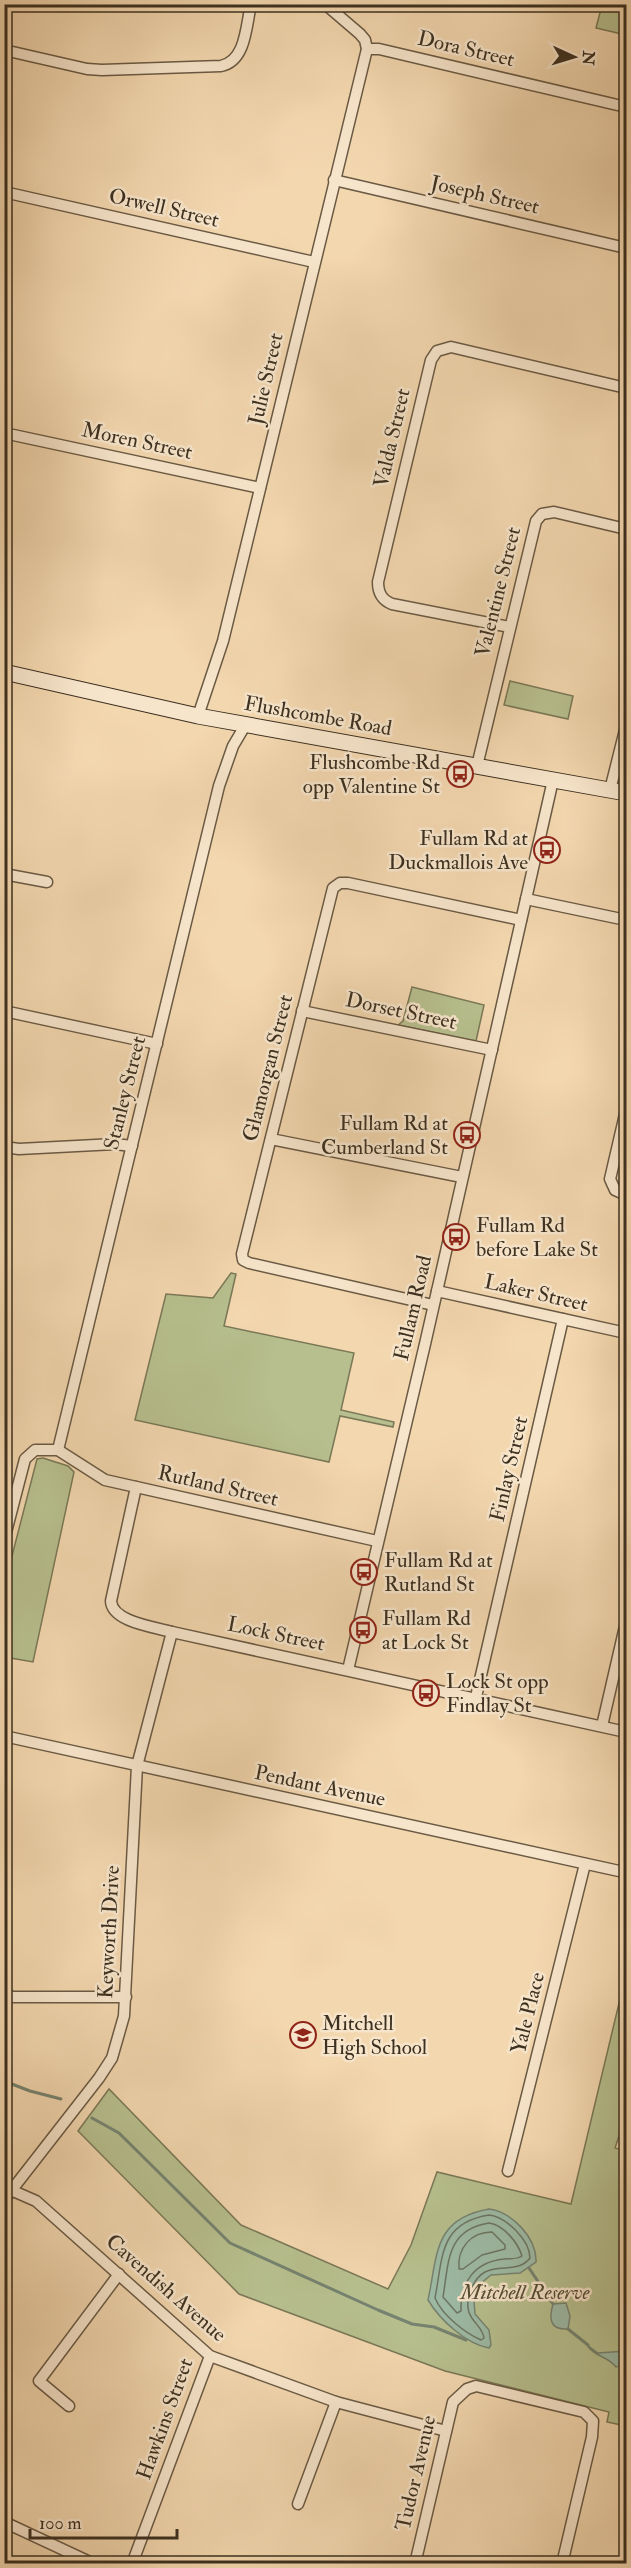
<svg xmlns="http://www.w3.org/2000/svg" width="631" height="2568" viewBox="0 0 631 2568" font-family="'IM FELL Double Pica',serif">
<rect width="100%" height="100%" fill="#f3d7af"/>
<filter id="stains"><feTurbulence type="fractalNoise" baseFrequency=".00333" numOctaves="4"/><feColorMatrix values="0 0 0 0 .2 0 0 0 0 .09 0 0 0 0 .02 0 0 0 .5 -.17"/></filter>
<radialGradient id="worn" r=".72"><stop offset=".6" stop-color="#630" stop-opacity="0"/><stop offset="1" stop-color="#630" stop-opacity=".3"/></radialGradient>
<!-- green -->
<g fill="#b7bf8e" stroke="#7a7857" stroke-width="1.5">
<polygon points="602,5 626,5 626,35 596,28"/>
<polygon points="510,681 573,696 568,719 504,705"/>
<polygon points="412,987 484,1005 476,1041 398,1025 403,1021"/>
<polygon points="231,1273 236,1274 224,1326 354,1353 341,1410 394,1422 393,1427 340,1416 329,1462 135,1420 166,1294 213,1298"/>
<polygon points="43,1458 68,1466 74,1472 33,1662 5,1657 5,1583 37,1459"/>
<polygon points="626,1974 626,2115 615,2148 626,2151 626,2426 607,2422 609,2412 445,2371 239,2294 78,2131 109,2089 241,2225 388,2289 411,2245 437,2172 571,2204"/>
</g>
<!-- water -->
<g fill="#9dbaa5" stroke="#768370" stroke-width="1.5">
<path d="M 489,2209 C 512,2212 537,2238 536,2262 L 520,2273 L 491,2275 L 480,2284 L 474,2300 L 475,2314 L 489,2330 L 491,2345 L 489,2348 C 466,2344 440,2320 428,2300 C 438,2254 433,2219 489,2209 Z"/>
<path d="M 566,2303 L 570,2316 L 568,2329 C 549,2330 549,2318 553,2304 Z"/>
<path d="M 587,2345 L 598,2353 L 626,2351 L 626,2364 L 616,2367 C 608,2356 594,2357 587,2345 Z"/>
</g>
<g fill="none" stroke-linecap="round" stroke-linejoin="round">
<!-- shore -->
<g stroke="#6c7562" stroke-width="1.5">
<path d="M 489,2215 C 506,2217 530,2240 530,2258 C 514,2279 484,2253 470,2292 C 461,2320 482,2322 484,2338 L 481,2340 C 465,2333 442,2315 435,2298 C 443,2257 439,2223 489,2215 Z"/>
<path d="M 489,2223 C 504,2225 518,2243 522,2256 C 516,2260 511,2258 504,2259 C 474,2262 460,2283 461,2311 L 457,2313 L 443,2297 C 449,2262 446,2230 489,2223 Z"/>
<path d="M 492,2232 L 505,2245 L 505,2249 L 482,2255 L 463,2269 L 459,2269 C 457,2248 471,2232 492,2232 Z"/>
</g>
<!-- stream -->
<g stroke="#768370" stroke-width="3">
<polyline points="4,2081 30,2091 61,2099"/>
<polyline points="92,2118 119,2133 230,2243 378,2310 412,2324 434,2327 466,2340"/>
<polyline points="529,2268 553,2304"/>
<polyline points="568,2329 588,2345"/>
</g>
<defs>
<g id="street">
<polyline points="367,49 379,49 626,107"/>
<path d="M 4,50 L 87,69 L 102,70 L 221,66 C 246,61 246,26 251,4"/>
<polyline points="334,180 626,248"/>
<polyline points="4,192 314,262"/>
<polyline points="4,433 260,488"/>
<path d="M 510,627 L 392,604 C 382,600 378,593 378,582 L 431,360 L 437,351 L 451,347 L 626,388"/>
<polyline points="198,716 223,641 367,49 365,40 360,34 325,4"/>
<polyline points="477,766 536,521 542,514 554,512 626,529"/>
<polyline points="610,790 626,726"/>
<polyline points="4,874 47,882"/>
<polyline points="526,899 626,920"/>
<polyline points="4,1011 157,1044"/>
<polyline points="302,1011 492,1050"/>
<polyline points="626,1110 610,1179 615,1190 626,1195"/>
<polyline points="271,1139 462,1177"/>
<polyline points="4,1147 19,1149 115,1144 132,1146"/>
<polyline points="437,1291 626,1333"/>
<polyline points="433,1305 249,1263 243,1260 242,1254 333,888 340,883 348,883 521,920"/>
<polyline points="58,1450 219,786 233,746 246,724"/>
<path d="M 136,1487 L 111,1601 C 112,1622 155,1627 172,1632 L 626,1732"/>
<polyline points="4,1540 25,1459 35,1450 58,1450 105,1480 377,1541"/>
<polyline points="348,1670 425,1344 553,780"/>
<polyline points="476,1697 563,1319"/>
<polyline points="602,1726 626,1622"/>
<polyline points="4,1736 619,1871 626,1869"/>
<polyline points="4,1992 12,1997 126,1997"/>
<polyline points="508,2171 585,1864"/>
<polyline points="4,2187 36,2201 210,2356 336,2402 446,2431"/>
<polyline points="4,2200 99,2078 112,2058 124,2016 137,1766 172,1632"/>
<polyline points="69,2406 39,2381 119,2274"/>
<polyline points="298,2504 336,2402"/>
<polyline points="4,2522 94,2564"/>
<polyline points="132,2564 210,2356"/>
<polyline points="415,2564 453,2402 467,2389 476,2386 584,2412 593,2421 592,2437 562,2564"/>
</g>
<polyline id="secondary" points="4,672 198,716 626,793"/>
</defs>
<!-- street casing -->
<use href="#street" stroke="#6a5a44" stroke-width="13"/>
<!-- secondary casing -->
<use href="#secondary" stroke="#3c3020" stroke-width="17"/>
<!-- street -->
<use href="#street" stroke="#f7e5cb" stroke-width="10"/>
<!-- secondary -->
<use href="#secondary" stroke="#f7e5cb" stroke-width="15"/>
</g>
<!-- icons -->
<defs>
<symbol id="bus-ring" viewBox="-11 -11 22 22"><circle r="9.5" fill="#f7e5cb" stroke="#8f2418" stroke-width="1.5"/><path d="M-5-6H5V4H4V6H2V4H-2V6H-4V4H-5ZM-3.5-4V0h7V-4ZM-3.5 1.2v1.5H-2V1.2ZM2 1.2v1.5H3.5V1.2Z" fill="#8f2418"/></symbol>
<symbol id="school-ring" viewBox="-11 -11 22 22"><circle r="9.5" fill="#f7e5cb" stroke="#8f2418" stroke-width="1.5"/><path d="M0-5L7-2L0 1L-7-2ZM-4 1L0 2.5L4 1V4Q0 6-4 4Z" fill="#8f2418"/></symbol>
</defs>
<g fill-rule="evenodd">
<use href="#bus-ring" x="445" y="759" width="30" height="30"/>
<use href="#bus-ring" x="532" y="835" width="30" height="30"/>
<use href="#bus-ring" x="452" y="1120" width="30" height="30"/>
<use href="#bus-ring" x="441" y="1222" width="30" height="30"/>
<use href="#bus-ring" x="349" y="1557" width="30" height="30"/>
<use href="#bus-ring" x="348" y="1615" width="30" height="30"/>
<use href="#bus-ring" x="411" y="1678" width="30" height="30"/>
<use href="#school-ring" x="288" y="2020" width="30" height="30"/>
</g>
<g text-anchor="middle" dominant-baseline="central" stroke-width="5" stroke-linejoin="round" paint-order="stroke">
<!-- street labels -->
<g font-size="21" fill="#3c3020" stroke="#f7e5cb">
<text transform="translate(466 49) rotate(13)">Dora Street</text>
<text transform="translate(485 195) rotate(13)">Joseph Street</text>
<text transform="translate(164 208) rotate(13)">Orwell Street</text>
<text transform="translate(266 379) rotate(-77)">Julie Street</text>
<text transform="translate(392 438) rotate(-77)">Valda Street</text>
<text transform="translate(137 441) rotate(12)">Moren Street</text>
<text transform="translate(498 592) rotate(-76)">Valentine Street</text>
<text transform="translate(318 716) rotate(10)">Flushcombe Road</text>
<text transform="translate(401 1011) rotate(12)">Dorset Street</text>
<text transform="translate(268 1068) rotate(-76)">Glamorgan Street</text>
<text transform="translate(125 1093) rotate(-76)">Stanley Street</text>
<text transform="translate(536 1293) rotate(13)">Laker Street</text>
<text transform="translate(413 1308) rotate(-77)">Fullam Road</text>
<text transform="translate(509 1469) rotate(-77)">Finlay Street</text>
<text transform="translate(218 1486) rotate(13)">Rutland Street</text>
<text transform="translate(276 1634) rotate(12)">Lock Street</text>
<text transform="translate(320 1786) rotate(12)">Pendant Avenue</text>
<text transform="translate(109 1932) rotate(-87)">Keyworth Drive</text>
<text transform="translate(528 2013) rotate(-76)">Yale Place</text>
<text transform="translate(166 2288) rotate(41)">Cavendish Avenue</text>
<text transform="translate(165 2419) rotate(-70)">Hawkins Street</text>
<text transform="translate(416 2473) rotate(-77)">Tudor Avenue</text>
</g>
<!-- poi labels -->
<g font-size="21" fill="#3c3020" stroke="#f7e5cb" text-anchor="start">
<text x="440" y="762" text-anchor="end">Flushcombe Rd<tspan x="440" dy="24">opp Valentine St</tspan></text>
<text x="528" y="838" text-anchor="end">Fullam Rd at<tspan x="528" dy="24">Duckmallois Ave</tspan></text>
<text x="448" y="1123" text-anchor="end">Fullam Rd at<tspan x="448" dy="24">Cumberland St</tspan></text>
<text x="476" y="1225">Fullam Rd<tspan x="476" dy="24">before Lake St</tspan></text>
<text x="384" y="1560">Fullam Rd at<tspan x="384" dy="24">Rutland St</tspan></text>
<text x="382" y="1618">Fullam Rd<tspan x="382" dy="24">at Lock St</tspan></text>
<text x="446" y="1681">Lock St opp<tspan x="446" dy="24">Findlay St</tspan></text>
<text x="322" y="2023">Mitchell<tspan x="322" dy="24">High School</tspan></text>
</g>
<!-- park labels -->
<g font-size="21" font-style="italic" fill="#554d36" stroke="#f7e5cb">
<text x="525" y="2292">Mitchell Reserve</text>
</g>
</g>
<!-- margin -->
<rect width="631" height="2568" fill="none" stroke="#f3d7af" stroke-width="24"/>
<rect x="6" y="6" width="619" height="2556" fill="none" stroke="#3c3020" stroke-width="3"/>
<rect x="12" y="12" width="607" height="2544" fill="none" stroke="#3c3020" stroke-width="1.5"/>
<!-- north arrow -->
<g transform="translate(574 57) rotate(94)" stroke="#f7e5cb" stroke-width="4.5" paint-order="stroke">
<path d="M0-4.5L10 22L0 15L-10 22Z" fill="#3c3020"/>
<text y="-9" font-size="16" font-weight="bold" text-anchor="middle" fill="#3c3020">N</text>
</g>
<!-- scale -->
<path d="M30 2529v9h147v-9" fill="none" stroke="#3c3020" stroke-width="3"/>
<text x="39" y="2529" font-size="18" fill="#3c3020" stroke="#f7e5cb" stroke-width="4.5" paint-order="stroke">100 m</text>
<rect width="100%" height="100%" filter="url(#stains)"/>
<rect width="100%" height="100%" fill="url(#worn)"/>
</svg>
